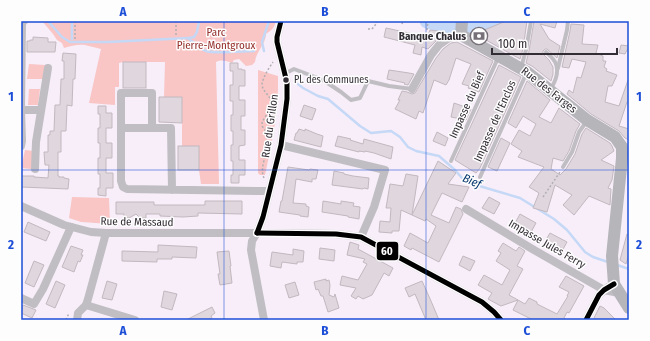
<svg xmlns="http://www.w3.org/2000/svg" width="650" height="341" viewBox="0 0 650 341" font-family="'Fira Sans Condensed',sans-serif">
<rect width="100%" height="100%" fill="#f7eef9"/>
<!-- green -->
<g fill="#f9c5c5">
<path d="M 42,21 L 276,21 C 274,28 272,30 266,34 C 266,44 256,51 255,62 L 252,65 L 246,66 L 239,59 L 234,60 L 232,63 C 226,61 222,59 216,62 L 219,184 L 201,184 L 199,170 L 199,146 L 182,146 L 182,97 L 164,97 L 165,62 L 123,62 L 119,63 L 119,87 L 115,87 L 115,105 L 89,103 L 101,49 C 96,48 90,46 85,45 C 78,44 71,46 64,48 L 62,43 L 57,40 L 53,34 Z"/>
<polygon points="29,64 45,65 43,79 27,79"/>
<path d="M 258,70 L 278,76 C 279,109 272,142 265,175 L 260,175 L 258,173 Z"/>
<polygon points="29,89 40,89 38,105 28,105"/>
<polygon points="25,150 34,151 31,169 21,168"/>
<polygon points="72,197 109,198 110,224 81,222 69,218"/>
</g>
<g fill="none" stroke-linecap="round" stroke-linejoin="round">
<!-- stream -->
<g stroke="#c5d8f6" stroke-width="2.5">
<path d="M 48,21 L 62,37 L 70,42 L 108,42 L 189,38 L 191,41 C 197,43 200,49 206,51 C 213,54 245,51 254,51"/>
<polyline points="189,38 194,37 197,32 199,21"/>
<polyline points="72,39 72,21"/>
<polyline points="264,51 262,42 269,21"/>
<polyline points="298,84 303,88 318,96 328,99 360,126 371,133 391,131 400,137 408,147 416,151 439,156 455,170 462,178 476,185 520,198 554,219 567,230 585,252 593,257 608,262"/>
<polyline points="617,265 629,269"/>
</g>
<!-- river -->
<polyline stroke="#c5d8f6" stroke-width="15" points="427,21 458,29 471,30 495,21"/>
</g>
<!-- building -->
<g fill="#e0d7de" stroke="#c2b8bf">
<polygon points="506,21 527,21 523,49 520,59 477,35 477,33"/>
<polygon points="534,21 557,21 555,28 540,24 549,39 560,46 557,58 547,49 545,49 543,51 543,54 549,60 553,67 553,74 551,81 532,66 526,63 529,51"/>
<polygon points="571,24 584,25 582,44 598,45 596,53 603,56 603,61 606,61 604,67 607,69 606,71 617,75 612,86 608,86 605,102 619,106 628,80 629,80 629,103 627,102 619,126 629,129 629,140 625,138 619,131 591,114 567,94 569,90 573,93 577,77 581,78 586,62 572,59 569,68 562,67 570,31"/>
<polygon points="386,28 418,35 419,34 428,35 430,30 438,31 436,41 428,49 422,47 421,55 413,53 415,45 384,37"/>
<polygon points="33,37 48,38 48,42 56,42 55,52 27,52 27,41 30,41 30,40 33,40"/>
<polygon points="457,42 493,61 479,92 468,88 469,86 462,84 471,64 456,58 449,80 446,85 434,80 423,113 419,111 416,119 395,109 400,100 398,100 402,91 407,92 412,94 415,93 436,58 443,49 451,43"/>
<polygon points="621,45 629,46 625,54 619,53"/>
<polygon points="63,53 76,54 75,79 73,79 72,106 67,105 66,131 61,131 61,152 58,152 58,176 59,176 59,177 64,177 64,178 69,179 68,189 21,187 21,176 34,176 34,177 48,178 49,165 45,165 44,152 48,152 48,135 50,135 50,131 54,131 55,105 60,105 61,79 64,79 64,61 62,61"/>
<rect x="123" y="62" width="23" height="26"/>
<polygon points="230,63 238,63 238,69 242,69 242,70 245,70 245,86 239,86 239,100 245,100 245,116 241,116 241,130 245,130 245,145 239,146 239,160 245,160 245,175 239,175 239,183 231,183 231,175 233,175 233,161 231,161 231,145 233,145 233,131 231,131 231,115 233,115 233,101 230,101 230,85 233,85 233,71 230,71"/>
<polygon points="499,65 521,77 480,168 476,173 455,160"/>
<polygon points="389,70 409,73 414,74 408,85 404,84 405,83 387,79"/>
<polygon points="527,81 550,100 539,117 551,123 559,108 580,124 576,131 569,151 563,161 553,158 551,169 560,175 566,169 575,154 582,134 586,128 610,143 612,146 614,151 601,160 614,166 612,180 608,188 611,189 610,205 589,196 574,215 563,205 572,195 555,185 547,212 533,208 539,193 529,187 544,167 518,157 522,151 511,144 519,130 530,136 536,124 523,116 516,128 508,123"/>
<polygon points="159,97 182,97 182,123 159,122"/>
<polygon points="454,103 471,109 466,120 451,117"/>
<polygon points="304,105 316,109 312,120 300,116"/>
<polygon points="98,106 106,106 106,113 112,113 112,128 106,128 106,143 112,143 112,158 106,158 106,173 113,173 113,188 106,188 106,196 98,195 98,188 100,188 100,174 98,174 98,158 100,158 100,143 98,143 98,128 100,128 100,114 98,114"/>
<polygon points="299,129 305,131 305,129 317,134 323,136 321,147 294,140 296,133 297,133"/>
<polygon points="437,132 448,138 445,146 433,141"/>
<polygon points="338,136 351,139 350,140 363,144 364,139 393,147 391,159 374,153 365,151 365,152 359,151 359,152 335,146"/>
<polygon points="501,138 510,143 497,171 488,167"/>
<rect x="178" y="146" width="21" height="24"/>
<polygon points="438,161 456,173 448,184 469,187 462,202 442,193 431,215 449,223 456,207 461,209 463,214 439,262 412,248 411,250 404,246 410,233 428,243 436,226 426,219 425,221 412,215"/>
<polygon points="288,167 309,170 310,169 318,170 316,179 312,179 312,182 296,179 293,203 306,204 306,206 309,207 308,217 300,216 300,215 279,212 281,201 282,201"/>
<polygon points="334,171 344,173 344,174 353,176 369,178 368,189 364,188 363,189 332,185"/>
<polygon points="406,174 418,176 412,215 401,210 399,231 392,231 392,233 379,232 380,221 390,222 391,208 386,208 390,184 403,186"/>
<polygon points="489,197 500,203 494,214 482,208"/>
<polygon points="205,201 242,201 242,214 198,213 198,216 183,217 160,216 160,214 146,214 146,218 140,218 136,214 129,218 124,218 124,214 116,214 116,202 154,202 154,205 205,205"/>
<polygon points="323,201 341,204 341,201 354,203 353,206 360,207 359,219 348,217 348,216 322,212"/>
<polygon points="520,214 536,223 530,234 514,225"/>
<polygon points="28,222 50,232 46,241 24,232"/>
<polygon points="550,233 567,242 562,251 552,246 552,247 544,243"/>
<polygon points="627,234 629,234 629,254 626,264 620,260"/>
<polygon points="350,242 359,245 358,249 393,268 389,276 384,273 372,295 363,299 358,296 356,299 351,296 356,288 340,285 342,276 358,280 367,264 363,262 365,259 347,255"/>
<polygon points="503,243 516,251 519,247 525,251 517,266 523,269 509,295 518,300 501,306 499,305 488,299 492,293 478,285 484,275 502,285 510,270 496,261 501,253 498,251"/>
<polygon points="158,245 197,247 196,258 172,257 172,259 157,259 157,262 122,261 122,251 158,252"/>
<polygon points="71,246 83,250 81,255 83,255 80,262 78,261 74,272 62,267"/>
<polygon points="320,248 335,250 334,261 319,259"/>
<polygon points="293,249 304,251 303,262 297,262 297,264 282,262 281,268 270,266 272,252 293,255"/>
<polygon points="229,251 231,266 230,266 232,283 220,285 218,274 220,274 217,252"/>
<polygon points="463,256 475,261 470,271 459,265"/>
<polygon points="34,261 44,265 34,287 25,283"/>
<polygon points="566,276 584,286 569,313 567,312 564,318 566,320 533,320 513,310 518,300 525,304 529,298 537,302 537,304 557,314 568,296 567,296 569,292 559,287"/>
<polygon points="326,279 326,281 329,280 330,285 329,295 334,297 335,294 339,308 328,312 323,296 321,296 318,289 316,290 314,282"/>
<polygon points="56,281 65,285 55,308 46,304"/>
<polygon points="107,281 117,284 112,300 102,298"/>
<polygon points="422,281 431,301 439,320 426,320 415,294 409,297 405,288"/>
<polygon points="295,282 299,295 289,298 285,285"/>
<polygon points="164,291 177,294 172,310 161,307"/>
<polygon points="23,305 36,310 32,318 21,313"/>
<polygon points="600,306 604,308 616,320 598,320 594,318"/>
<polygon points="212,307 215,313 211,316 212,318 208,320 186,320"/>
</g>
<g fill="none" stroke-linecap="round" stroke-linejoin="round">
<!-- path -->
<g stroke="#b1afb3" stroke-width="1.5" stroke-dasharray="2 2" stroke-linecap="butt">
<polyline points="176,21 176,37"/>
<polyline points="402,24 403,21"/>
<polyline points="368,29 372,29 376,24 377,21"/>
<polyline points="427,30 428,21"/>
<polyline points="75,39 75,21"/>
<path d="M 264,178 C 259,167 268,153 268,142 C 267,138 266,133 265,130 C 264,128 262,127 262,125 C 261,120 271,112 271,103 C 271,95 262,92 262,84 C 263,77 269,68 273,62"/>
<polyline points="543,197 560,172"/>
<polyline points="66,320 69,313"/>
</g>
<!-- lane -->
<g stroke="#c0bec3" stroke-width="4">
<path d="M 546,52 C 548,54 551,56 553,59 C 561,68 556,81 550,90"/>
<polyline points="521,68 526,50 531,21"/>
<polyline points="558,68 567,30 568,21"/>
<polyline points="284,74 294,69 323,80 341,92 351,100 360,98 368,81 389,86 412,89"/>
<polyline points="451,161 498,58"/>
<polyline points="563,167 572,152 579,132 587,121"/>
<polyline points="480,177 526,74"/>
</g>
<!-- street -->
<g stroke="#c0bec3" stroke-width="8">
<polyline points="412,89 431,55 439,45 449,38 461,35"/>
<polyline points="21,110 40,110"/>
<polyline points="121,128 152,128"/>
<polyline points="281,145 385,170 374,207 361,237"/>
<polyline points="21,146 22,141 21,110 22,23 24,21"/>
<polyline points="35,169 36,142 48,68"/>
<polyline points="172,190 171,128 152,128 152,93 121,93 121,181 123,187 127,189 256,191 269,191"/>
<polyline points="21,206 64,225 91,232 106,233 290,233 336,234 361,237 482,302 494,312 501,320"/>
<polyline points="466,209 534,250 604,290 619,293"/>
<polyline points="21,298 34,304 43,289 71,227"/>
<polyline points="86,305 135,320"/>
<polyline points="77,320 78,313 86,305 88,299 106,233"/>
<polyline points="264,320 251,250 252,241 257,233 263,217 281,145 287,99 287,83 277,42 277,37 281,21"/>
<polyline points="586,320 599,295 608,287"/>
</g>
<!-- secondary -->
<polyline stroke="#b6b5ba" stroke-width="12" points="462,21 461,35 527,72 587,120 615,137 622,147 622,158 612,256 614,284 629,308"/>
<defs>
<g id="bus-1">
<polyline points="257,233 336,234 361,237 482,302 494,312 501,320"/>
<polyline points="257,233 263,217 281,145 287,99 287,83 277,42 277,37 281,21"/>
<polyline points="586,320 599,295 604,290 614,284"/>
</g>
</defs>
<!-- bus-1 casing -->
<use href="#bus-1" stroke="#fdfdfd" stroke-width="8"/>
<!-- bus-1 -->
<use href="#bus-1" stroke="#000" stroke-width="5"/>
</g>
<!-- grid -->
<path fill="none" stroke="#1d4ed8" stroke-width="1" stroke-opacity="0.55" d="M 224,21 L 224,320M 426,21 L 426,320M 21,170 L 629,170"/>
<!-- icons -->
<defs>
<symbol id="bank-ring" viewBox="-11 -11 22 22"><circle r="9.5" fill="#fdfdfd" stroke="#777079" stroke-width="1.5"/><path d="M-6-4H6V4H-6ZM0-2.3a2.3 2.3 0 1 0 0 4.6a2.3 2.3 0 1 0 0-4.6Z" fill="#777079"/></symbol>
</defs>
<g fill-rule="evenodd">
<use href="#bank-ring" x="469" y="26" width="20" height="20"/>
</g>
<!-- markers -->
<circle fill="#322c34" stroke="#fdfdfd" stroke-width="1.5" cx="286" cy="80" r="3.5"/>
<g text-anchor="middle" dominant-baseline="central" stroke-width="3" stroke-linejoin="round" paint-order="stroke">
<!-- bus labels -->
<g font-size="10" fill="#322c34" stroke="#fdfdfd" text-anchor="start">
<text x="294" y="80">Pl. des Communes</text>
</g>
<!-- park labels -->
<g font-size="11" fill="#942f2b" stroke="#fdfdfd">
<text x="216" y="32">Parc<tspan x="216" dy="13">Pierre-Montgroux</tspan></text>
</g>
<!-- poi labels -->
<g font-size="11" font-weight="bold" fill="#322c34" stroke="#fdfdfd" text-anchor="end">
<text x="466" y="36">Banque Chalus</text>
</g>
<!-- street labels -->
<g font-size="11" fill="#322c34" stroke="#fdfdfd">
<text transform="translate(549 90) rotate(38)">Rue des Farges</text>
<text transform="translate(467 105) rotate(-66)">Impasse du Bief</text>
<text transform="translate(495 121) rotate(-66)">Impasse de l'Enclos</text>
<text transform="translate(270 126) rotate(-82)">Rue du Grillon</text>
<text transform="translate(137 222) rotate(1)">Rue de Massaud</text>
<text transform="translate(547 244) rotate(30)">Impasse Jules Ferry</text>
</g>
<!-- water labels -->
<g font-size="12" font-style="italic" fill="#05366e" stroke="#fdfdfd">
<text transform="translate(472 181) rotate(23)">Bief</text>
</g>
</g>
<rect stroke="#fdfdfd" stroke-width="1.5" x="376" y="241" width="23" height="20" rx="4" fill="#000"/>
<g font-size="11" text-anchor="middle" font-weight="bold" fill="#fff">
<text x="387" y="255">60</text>
</g>
<!-- border -->
<rect width="650" height="341" fill="none" stroke="#fdfdfd" stroke-width="44"/>
<!-- scale -->
<path d="M492 48v6h125v-6" fill="none" stroke="#322c34" stroke-width="2"/>
<text x="498" y="48" font-size="12" fill="#322c34" stroke="#fdfdfd" stroke-width="3" paint-order="stroke">100 m</text>
<rect x="22" y="22" width="606" height="297" fill="none" stroke="#1d4ed8" stroke-width="1.5"/>
<g font-size="13" text-anchor="middle" font-weight="bold" fill="#1d4ed8">
<text x="123" y="16">A</text>
<text x="325" y="16">B</text>
<text x="527" y="16">C</text>
<text x="11" y="101">1</text>
<text x="639" y="101">1</text>
<text x="11" y="249">2</text>
<text x="639" y="249">2</text>
<text x="123" y="335">A</text>
<text x="325" y="335">B</text>
<text x="527" y="335">C</text>
</g>
</svg>
